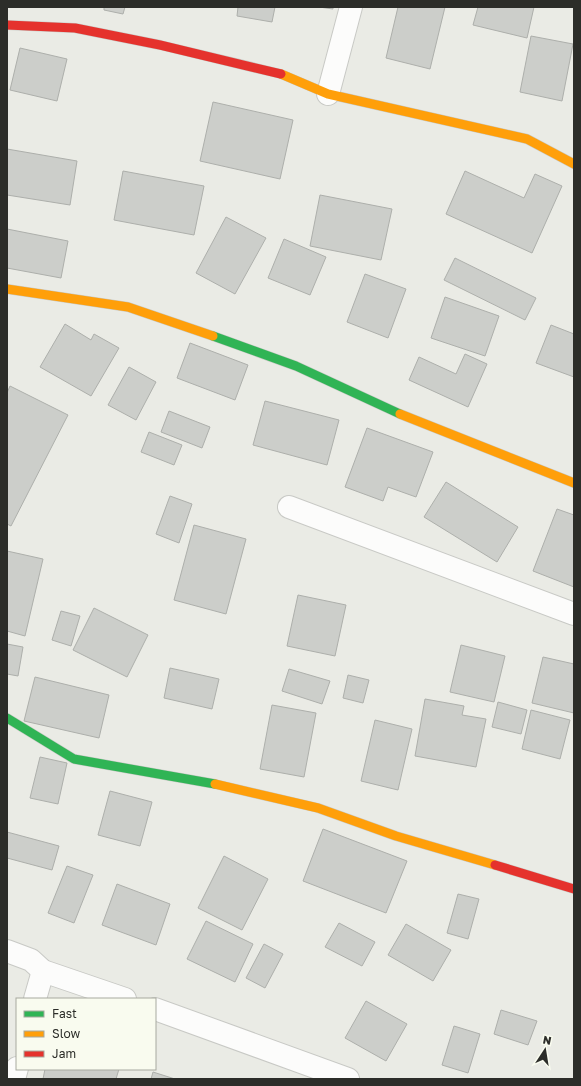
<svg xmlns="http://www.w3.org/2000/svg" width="581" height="1086" viewBox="0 0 581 1086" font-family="'Golos Text',sans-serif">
<rect width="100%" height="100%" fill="#eaebe5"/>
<!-- building -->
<g fill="#ccceca" stroke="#adafab">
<polygon points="104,7 125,7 123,14 104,10"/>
<polygon points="238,7 275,7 272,22 237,16"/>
<polygon points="319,7 333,7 333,9"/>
<polygon points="398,7 445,7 430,69 386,58"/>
<polygon points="478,7 534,7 527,38 473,25"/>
<polygon points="531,36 573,44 562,101 520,92"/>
<polygon points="20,48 67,59 57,101 10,90"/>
<polygon points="213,102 293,120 280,179 200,161"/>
<polygon points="7,149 77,161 70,205 7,195"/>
<polygon points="123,171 204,186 194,235 114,220"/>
<polygon points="465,171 524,198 535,174 562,186 532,253 446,214"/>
<polygon points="320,195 392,209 381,260 310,246"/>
<polygon points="226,217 266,238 235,294 196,273"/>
<polygon points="7,229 68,241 61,278 7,268"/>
<polygon points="284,239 326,257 310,295 268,278"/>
<polygon points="455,258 536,298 525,320 444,280"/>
<polygon points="365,274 406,289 388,338 347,322"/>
<polygon points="445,297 499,316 485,356 431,338"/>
<polygon points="65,324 91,340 94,334 119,348 91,396 40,367"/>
<polygon points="551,325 574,334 574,377 536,363"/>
<polygon points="190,343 248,365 235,400 177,378"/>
<polygon points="465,354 487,364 468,407 409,380 419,357 456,374"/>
<polygon points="129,367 156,382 136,420 108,405"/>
<polygon points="10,386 68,415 11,526 7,524 7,393"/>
<polygon points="265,401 339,420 327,465 253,445"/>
<polygon points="169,411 210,427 202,448 161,432"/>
<polygon points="367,428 433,452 416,497 388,487 383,501 345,487"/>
<polygon points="149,432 182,445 174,465 141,452"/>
<polygon points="446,482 518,527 497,562 424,517"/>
<polygon points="170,496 192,504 179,543 156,534"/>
<polygon points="557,509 574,515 574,587 533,571"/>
<polygon points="194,525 246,539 226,614 174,600"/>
<polygon points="7,551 43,559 25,636 7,631"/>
<polygon points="298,595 346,605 335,656 287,646"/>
<polygon points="94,608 148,635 127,677 73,650"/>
<polygon points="61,611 80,616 71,646 52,640"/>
<polygon points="7,644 23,647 18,676 7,674"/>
<polygon points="461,645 505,656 494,702 450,692"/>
<polygon points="543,657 574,664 574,713 532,703"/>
<polygon points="170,668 219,679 212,709 164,698"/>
<polygon points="289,669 330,681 322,704 282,691"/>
<polygon points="348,675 369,680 363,703 343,698"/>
<polygon points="35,677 109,695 99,738 24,721"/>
<polygon points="425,699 464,706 462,715 486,719 476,767 415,756"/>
<polygon points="498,702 527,710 521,734 492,727"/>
<polygon points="272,705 316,713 304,777 260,769"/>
<polygon points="531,710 570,720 560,759 522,749"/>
<polygon points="375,720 412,729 398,790 361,781"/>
<polygon points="40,757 67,763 58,804 30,798"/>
<polygon points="110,791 152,802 140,846 98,835"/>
<polygon points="323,829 407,861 386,913 303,881"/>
<polygon points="7,832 59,846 52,870 7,858"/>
<polygon points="224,856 268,879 242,930 198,908"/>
<polygon points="67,866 93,875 74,923 48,913"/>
<polygon points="117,884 170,904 156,945 102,925"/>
<polygon points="458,894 479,899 468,939 447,933"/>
<polygon points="206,921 253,944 235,982 187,959"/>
<polygon points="339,923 375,942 362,966 325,947"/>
<polygon points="406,924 451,950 433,981 388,955"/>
<polygon points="264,944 283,954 265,988 246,978"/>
<polygon points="366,1001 407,1024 386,1061 345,1038"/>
<polygon points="501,1010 537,1021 528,1045 494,1034"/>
<polygon points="454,1026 480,1034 468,1073 442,1065"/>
<polygon points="45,1069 119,1069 116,1079 43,1079"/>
<polygon points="153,1072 175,1079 151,1079"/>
</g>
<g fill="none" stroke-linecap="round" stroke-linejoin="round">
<defs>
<g id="street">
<polyline points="328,94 351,7"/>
<polyline points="289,507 574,614"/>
<polyline points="7,951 31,960 43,971 125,999"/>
<polyline points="35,999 43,971"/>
<polyline points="155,1009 348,1079"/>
<polyline points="14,1079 17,1068"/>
</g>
<g id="fast">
<polyline points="213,336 296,366 400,414"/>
<polyline points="7,718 74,759 215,784"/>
</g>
<g id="slow">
<polyline points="281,74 328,94 527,139 574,164"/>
<polyline points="7,289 128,307 213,336"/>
<polyline points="400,414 574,483"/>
<polyline points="215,784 318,808 396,836 495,865"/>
</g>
<g id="jam">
<polyline points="7,25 75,28 160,45 281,74"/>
<polyline points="495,865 574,889"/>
</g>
</defs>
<!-- street casing -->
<use href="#street" stroke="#c8c9c5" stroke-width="24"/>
<!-- fast casing -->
<use href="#fast" stroke="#c8c9c5" stroke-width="10"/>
<!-- slow casing -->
<use href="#slow" stroke="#c8c9c5" stroke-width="10"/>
<!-- jam casing -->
<use href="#jam" stroke="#c8c9c5" stroke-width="10"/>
<!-- street -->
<use href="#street" stroke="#fcfcfb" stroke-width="22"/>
<!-- fast -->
<use href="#fast" stroke="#30b455" stroke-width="9"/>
<!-- slow -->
<use href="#slow" stroke="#ff9f0a" stroke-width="9"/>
<!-- jam -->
<use href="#jam" stroke="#e5322d" stroke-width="9"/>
</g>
<!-- border -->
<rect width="581" height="1086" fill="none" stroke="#2c2d29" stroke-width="16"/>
<!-- legend -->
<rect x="16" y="998" width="140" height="72" fill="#f9fbef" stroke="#a7a9a0"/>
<rect x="24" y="1011" width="20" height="6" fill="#30b455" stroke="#a7a9a0"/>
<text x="52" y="1018" font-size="12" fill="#2c2d29">Fast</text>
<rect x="24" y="1031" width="20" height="6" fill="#ff9f0a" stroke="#a7a9a0"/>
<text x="52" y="1038" font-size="12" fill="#2c2d29">Slow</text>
<rect x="24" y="1051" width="20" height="6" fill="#e5322d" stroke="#a7a9a0"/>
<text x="52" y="1058" font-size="12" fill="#2c2d29">Jam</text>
<!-- north arrow -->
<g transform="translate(545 1050) rotate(12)" stroke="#f9fbef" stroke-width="3" paint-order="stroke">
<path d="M0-3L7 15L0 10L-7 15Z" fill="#2c2d29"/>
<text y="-6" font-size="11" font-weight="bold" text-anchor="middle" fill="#2c2d29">N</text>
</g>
</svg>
